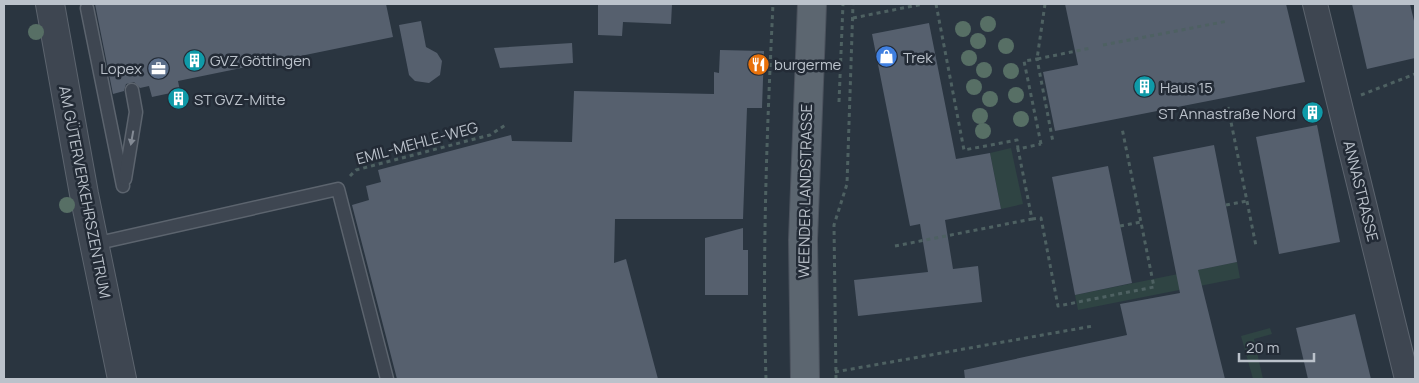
<svg xmlns="http://www.w3.org/2000/svg" width="1419" height="383" viewBox="0 0 1419 383" font-family="Manrope,sans-serif">
<rect width="100%" height="100%" fill="#2a3540"/>
<!-- green -->
<g fill="#2f4443">
<polygon points="1011,148 1023,204 1001,209 990,153"/>
<polygon points="1237,262 1240,278 1078,310 1075,295"/>
<polygon points="1270,328 1272,334 1254,339 1263,379 1253,379 1241,336"/>
</g>
<!-- building -->
<g fill="#56606e">
<polygon points="95,4 386,4 393,37 178,81 180,91 152,97 149,86 140,88 134,82 126,84 124,91 113,94"/>
<polygon points="598,4 672,4 671,24 623,22 622,36 598,35"/>
<polygon points="1065,4 1286,4 1305,82 1055,131 1043,72 1078,65"/>
<polygon points="1352,4 1410,4 1415,25 1415,58 1367,69"/>
<polygon points="421,21 426,47 437,53 442,61 440,75 429,83 415,81 409,75 399,25"/>
<polygon points="929,23 956,159 990,153 1001,209 945,220 953,269 978,266 982,302 858,316 854,280 928,272 920,224 910,226 872,34"/>
<polygon points="572,43 573,63 500,68 494,48"/>
<polygon points="720,50 764,51 762,108 747,108 743,219 615,219 614,263 626,259 658,379 397,379 352,205 369,200 366,186 381,182 378,170 511,135 512,141 572,142 574,91 714,94 714,72 719,73"/>
<polygon points="1317,125 1340,242 1279,254 1256,137"/>
<polygon points="1214,145 1237,262 1198,270 1225,379 965,379 964,370 1127,335 1120,304 1180,293 1153,157"/>
<polygon points="1108,166 1132,283 1075,295 1052,177"/>
<polygon points="743,228 743,250 748,250 748,295 705,295 705,238"/>
<polygon points="1355,314 1371,379 1308,379 1296,328"/>
</g>
<g fill="none" stroke-linecap="round" stroke-linejoin="round">
<defs>
<g id="service">
<polyline points="87,8 123,186"/>
<polyline points="125,179 136,112 132,90"/>
<polyline points="94,244 338,189 387,379"/>
</g>
<polyline id="minor" points="1315,4 1407,379"/>
<polyline id="tertiary" points="50,4 84,194 122,379"/>
<polyline id="primary" points="805,379 803,240 812,4"/>
</defs>
<!-- service casing -->
<use href="#service" stroke="#5c646e" stroke-width="15"/>
<!-- minor casing -->
<use href="#minor" stroke="#5c646e" stroke-width="26"/>
<!-- tertiary casing -->
<use href="#tertiary" stroke="#5c646e" stroke-width="30"/>
<!-- primary casing -->
<use href="#primary" stroke="#4b525d" stroke-width="30"/>
<!-- path -->
<g stroke="#4e6162" stroke-width="3" stroke-dasharray="4 4" stroke-linecap="butt">
<polyline points="936,4 964,150 1017,140 1018,149"/>
<polyline points="1045,4 1037,59 1091,48"/>
<polyline points="853,18 923,4"/>
<polyline points="1103,45 1228,21"/>
<polyline points="1361,95 1415,74"/>
<polyline points="839,102 843,4"/>
<polyline points="1228,107 1256,246"/>
<polyline points="1041,144 1024,61 1037,59 1053,142"/>
<polyline points="350,176 356,170 490,135 507,124"/>
<polyline points="1226,205 1247,201"/>
<polyline points="1032,219 1041,218 1058,306 1154,287 1122,128"/>
<polyline points="1120,226 1141,222"/>
<polyline points="895,246 1032,219 1018,149 1041,144"/>
<polyline points="835,372 1093,326"/>
<path d="M 766,379 C 762,255 767,128 773,4"/>
<polyline points="836,379 834,225 847,184 853,4"/>
</g>
<!-- service -->
<use href="#service" stroke="#3e4651" stroke-width="12"/>
<!-- minor -->
<use href="#minor" stroke="#3e4651" stroke-width="24"/>
<!-- tertiary -->
<use href="#tertiary" stroke="#3e4651" stroke-width="28"/>
<!-- primary -->
<use href="#primary" stroke="#5c6670" stroke-width="28"/>
</g>
<!-- trees -->
<g fill="#576f65">
<circle cx="988" cy="24" r="8"/>
<circle cx="963" cy="29" r="8"/>
<circle cx="36" cy="32" r="8"/>
<circle cx="978" cy="41" r="8"/>
<circle cx="1006" cy="46" r="8"/>
<circle cx="969" cy="58" r="8"/>
<circle cx="984" cy="70" r="8"/>
<circle cx="1011" cy="71" r="8"/>
<circle cx="974" cy="87" r="8"/>
<circle cx="1016" cy="95" r="8"/>
<circle cx="990" cy="99" r="8"/>
<circle cx="980" cy="116" r="8"/>
<circle cx="1021" cy="119" r="8"/>
<circle cx="983" cy="131" r="8"/>
<circle cx="67" cy="205" r="8"/>
</g>
<!-- one-way arrows -->
<defs><path id="oneway-solid" d="M-6-.8H1V-3.2L6.5 0L1 3.2V.8H-6Z" transform="scale(1.25)"/></defs>
<use fill="#838a94" href="#oneway-solid" transform="translate(132 138) rotate(100)"/>
<!-- icons -->
<defs>
<symbol id="shop-disc" viewBox="-11 -11 22 22"><circle r="9.5" fill="#3f7fe0" stroke="#232b36"/><path d="M-5-2.5h2.3a2.7 3.5 0 0 1 5.4 0H5L5.5 6h-11ZM-1.5-2.5h3a1.5 2.3 0 0 0-3 0Z" fill="#fff"/></symbol>
<symbol id="building-disc" viewBox="-11 -11 22 22"><circle r="9.5" fill="#0f9aa8" stroke="#232b36"/><path d="M-4-6H4V6H1V3H-1V6H-4ZM-2.5-4.3h1.7v1.8h-1.7ZM.8-4.3h1.7v1.8H.8ZM-2.5-1h1.7V.8h-1.7ZM.8-1h1.7V.8H.8Z" fill="#fff"/></symbol>
<symbol id="restaurant-disc" viewBox="-11 -11 22 22"><circle r="9.5" fill="#e8710a" stroke="#232b36"/><path d="M-5-6h1v4h1v-4h1v4h1v-4h1v5L-1.5 .5V6h-2V.5L-5-1ZM5-6V6H3V1.5H1.5Q1.5-4 5-6Z" fill="#fff"/></symbol>
<symbol id="office-disc" viewBox="-11 -11 22 22"><circle r="9.5" fill="#5c6f8a" stroke="#232b36"/><path d="M-6-3h4V-5.5h4V-3h4V5H-6ZM-1-4.5V-3h2v-1.5ZM-6 0V1H6V0Z" fill="#fff"/></symbol>
</defs>
<g fill-rule="evenodd">
<use href="#shop-disc" x="874" y="44" width="25" height="25"/>
<use href="#building-disc" x="182" y="48" width="25" height="25"/>
<use href="#restaurant-disc" x="746" y="52" width="25" height="25"/>
<use href="#office-disc" x="146" y="56" width="25" height="25"/>
<use href="#building-disc" x="1132" y="74" width="25" height="25"/>
<use href="#building-disc" x="166" y="86" width="25" height="25"/>
<use href="#building-disc" x="1300" y="100" width="25" height="25"/>
</g>
<g text-anchor="middle" dominant-baseline="central" stroke-width="5" stroke-linejoin="round" paint-order="stroke">
<!-- poi labels -->
<g font-size="15" fill="#bbc2cb" stroke="#232b36" text-anchor="start">
<text x="903" y="57">Trek</text>
<text x="210" y="60">GVZ Göttingen</text>
<text x="774" y="64">burgerme</text>
<text x="142" y="68" text-anchor="end">Lopex</text>
<text x="1160" y="87">Haus 15</text>
<text x="194" y="99">ST GVZ-Mitte</text>
<text x="1296" y="113" text-anchor="end">ST Annastraße Nord</text>
</g>
<!-- street labels -->
<g font-size="15" fill="#bbc2cb" stroke="#232b36">
<text transform="translate(417 143) rotate(-15)">EMIL-MEHLE-WEG</text>
<text transform="translate(805 191) rotate(-89)">WEENDER LANDSTRASSE</text>
<text transform="translate(1361 191) rotate(76)">ANNASTRASSE</text>
<text transform="translate(85 192) rotate(79)">AM GÜTERVERKEHRSZENTRUM</text>
</g>
</g>
<!-- border -->
<rect width="1419" height="383" fill="none" stroke="#bbc2cb" stroke-width="10"/>
<!-- scale -->
<path d="M1239 353v8h75v-8" fill="none" stroke="#bbc2cb" stroke-width="2.5"/>
<text x="1246" y="353" font-size="15" fill="#bbc2cb" stroke="#232b36" stroke-width="4" paint-order="stroke">20 m</text>
</svg>
